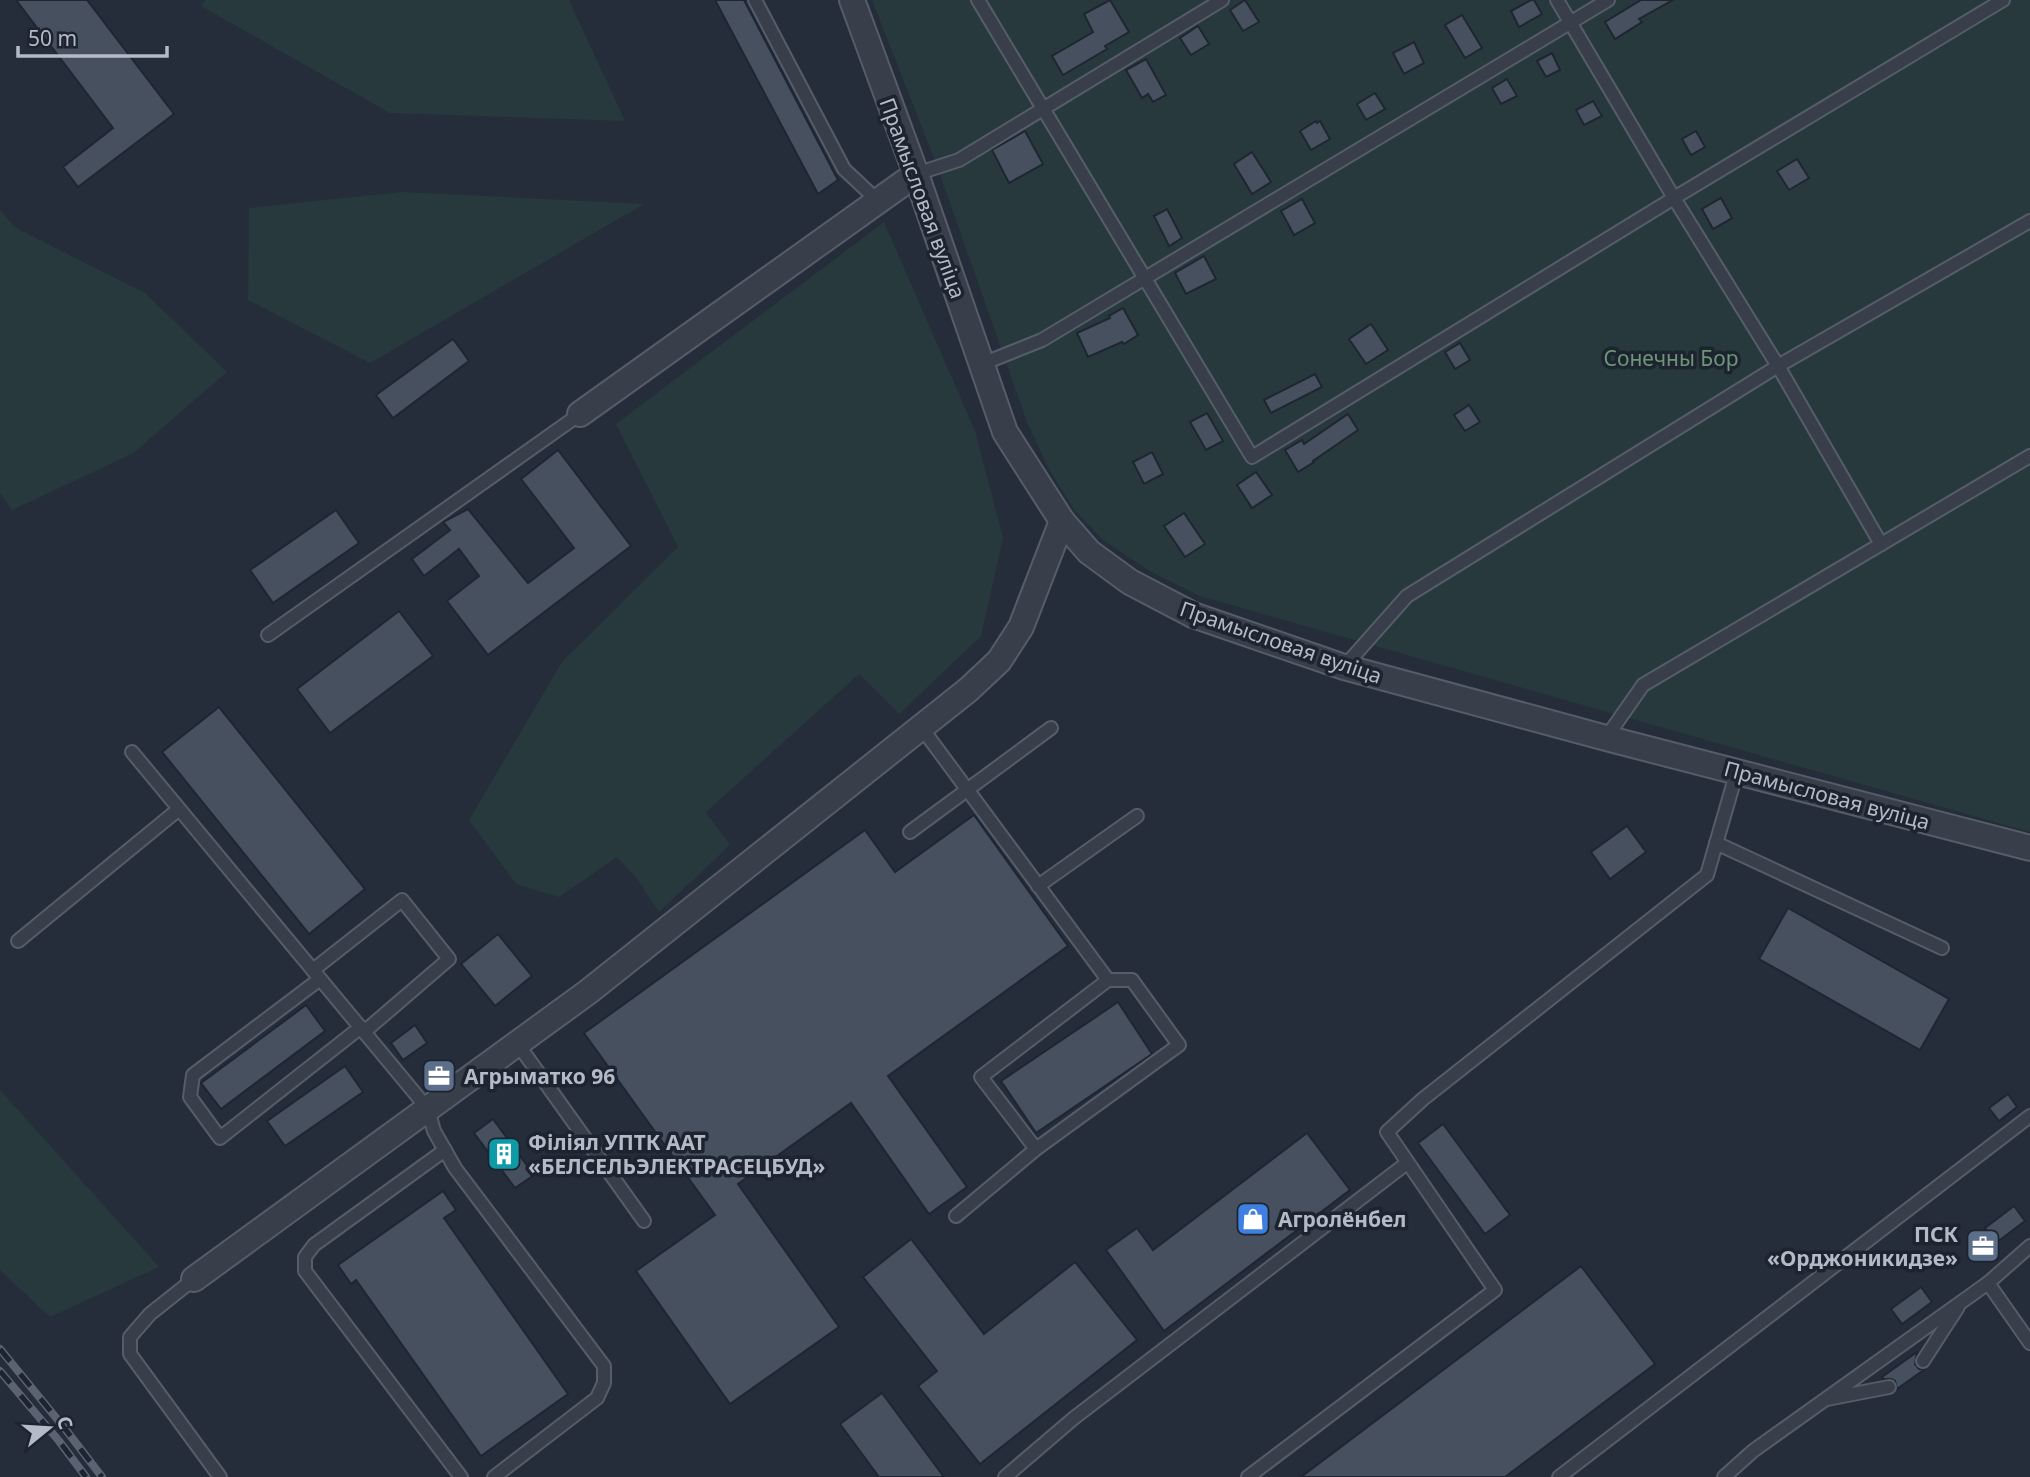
<svg xmlns="http://www.w3.org/2000/svg" width="2030" height="1477" viewBox="0 0 2030 1477" font-family="'Noto Sans',sans-serif">
<rect width="100%" height="100%" fill="#252d3b"/>
<!-- green -->
<g fill="#27393c">
<polygon points="205,0 569,0 625,121 390,113 201,6"/>
<polygon points="872,0 2030,0 2030,832 1200,596 1153,573 1103,540 1075,511 1049,469 1027,422 936,163"/>
<polygon points="402,192 644,204 370,363 248,300 249,208"/>
<polygon points="0,210 14,227 145,293 227,372 132,454 12,510 0,493"/>
<polygon points="884,222 975,431 1003,538 981,636 899,714 859,674 706,812 730,845 659,912 637,879 617,857 559,897 516,884 469,820 562,662 678,547 616,424"/>
<polygon points="0,1090 159,1267 50,1317 0,1270"/>
</g>
<!-- building -->
<g fill="#46505f" stroke="#1f2632" stroke-width="2">
<polygon points="16,0 87,0 174,114 78,187 63,167 113,128"/>
<polygon points="715,0 744,0 838,180 818,194"/>
<polygon points="1110,0 1129,32 1105,46 1107,49 1063,75 1052,56 1093,32 1084,14"/>
<polygon points="1245,0 1259,22 1243,31 1230,10"/>
<polygon points="1531,0 1534,0 1542,14 1519,27 1511,11"/>
<polygon points="1641,0 1673,0 1639,19 1642,22 1615,39 1605,22"/>
<polygon points="1462,15 1482,48 1465,58 1445,25"/>
<polygon points="1198,26 1209,44 1191,55 1180,38"/>
<polygon points="1414,42 1424,63 1404,74 1393,53"/>
<polygon points="1552,53 1560,70 1546,77 1537,61"/>
<polygon points="1146,59 1166,95 1153,102 1148,94 1142,98 1126,70"/>
<polygon points="1507,79 1517,96 1501,104 1492,88"/>
<polygon points="1375,93 1385,109 1366,120 1357,104"/>
<polygon points="1593,101 1602,116 1584,125 1576,110"/>
<polygon points="1316,121 1317,123 1320,121 1330,139 1311,150 1300,131"/>
<polygon points="1025,131 1043,164 1009,183 992,150"/>
<polygon points="1696,131 1705,147 1691,155 1682,139"/>
<polygon points="1252,152 1271,182 1252,194 1234,164"/>
<polygon points="1797,159 1809,178 1789,190 1777,171"/>
<polygon points="1721,198 1732,218 1713,229 1702,209"/>
<polygon points="1302,199 1315,223 1294,235 1281,211"/>
<polygon points="1167,209 1182,238 1169,246 1154,216"/>
<polygon points="1204,256 1216,279 1186,294 1175,273"/>
<polygon points="1123,308 1138,335 1124,344 1122,342 1088,357 1077,333 1110,318 1109,316"/>
<polygon points="1371,324 1388,350 1366,364 1349,339"/>
<polygon points="453,339 469,361 393,418 376,395"/>
<polygon points="1460,343 1470,360 1455,369 1445,352"/>
<polygon points="1315,374 1322,387 1271,413 1264,400"/>
<polygon points="1469,405 1480,422 1465,431 1454,415"/>
<polygon points="1207,413 1223,441 1206,450 1190,422"/>
<polygon points="1348,414 1358,430 1313,461 1314,462 1298,472 1285,450 1302,440 1304,444"/>
<polygon points="558,450 631,546 488,655 447,601 479,576 459,549 424,576 412,559 450,530 443,522 468,509 528,583 574,548 521,479"/>
<polygon points="1152,452 1163,474 1144,484 1133,462"/>
<polygon points="1256,472 1272,495 1252,508 1237,485"/>
<polygon points="336,510 359,543 273,603 250,570"/>
<polygon points="1184,513 1205,544 1185,557 1164,526"/>
<polygon points="399,611 433,656 330,733 297,689"/>
<polygon points="219,707 365,889 309,934 162,752"/>
<polygon points="974,815 1068,946 888,1076 967,1187 929,1214 851,1103 738,1184 839,1327 730,1404 636,1271 715,1215 584,1033 865,830 895,872"/>
<polygon points="1627,826 1646,852 1610,879 1591,852"/>
<polygon points="1788,908 1949,999 1920,1050 1759,959"/>
<polygon points="498,934 532,976 495,1006 461,964"/>
<polygon points="1118,1002 1152,1054 1036,1133 1001,1081"/>
<polygon points="306,1005 325,1031 221,1109 201,1083"/>
<polygon points="415,1025 427,1043 403,1060 391,1043"/>
<polygon points="345,1066 363,1092 285,1146 267,1121"/>
<polygon points="2008,1094 2017,1107 1999,1121 1989,1108"/>
<polygon points="493,1119 534,1175 515,1188 474,1133"/>
<polygon points="1443,1124 1510,1215 1485,1234 1418,1143"/>
<polygon points="1307,1133 1350,1190 1164,1331 1106,1250 1137,1228 1153,1250"/>
<polygon points="443,1191 456,1210 444,1218 568,1394 481,1456 356,1280 351,1284 338,1265"/>
<polygon points="2014,1206 2025,1221 1996,1243 1985,1228"/>
<polygon points="911,1239 984,1334 1075,1262 1137,1340 980,1464 918,1386 937,1371 863,1277"/>
<polygon points="1581,1266 1655,1364 1505,1477 1301,1477"/>
<polygon points="1921,1287 1932,1302 1902,1324 1891,1309"/>
<polygon points="1917,1352 1915,1364 1919,1369 1925,1369 1897,1389 1895,1381 1891,1379 1883,1379 1882,1377"/>
<polygon points="882,1393 944,1477 879,1477 840,1424"/>
</g>
<g fill="none" stroke-linecap="round" stroke-linejoin="round">
<defs>
<g id="service">
<polyline points="755,0 844,169 878,201"/>
<polyline points="978,0 1252,457 1674,198 2003,0"/>
<polyline points="1557,0 1674,198 1778,366 1881,544"/>
<polyline points="916,174 959,160 1222,0"/>
<polyline points="982,364 1042,340 1608,0"/>
<polyline points="268,635 580,414"/>
<polyline points="1344,667 1407,596 1778,366 2030,221"/>
<polyline points="921,727 1108,980"/>
<polyline points="1606,738 1643,685 2030,456"/>
<polyline points="132,752 428,1109 434,1131 455,1168 604,1366 604,1383 597,1398 494,1477"/>
<polyline points="910,832 1051,728"/>
<polyline points="1716,843 1942,948"/>
<polyline points="1038,886 1137,816"/>
<polyline points="18,941 179,809"/>
<polyline points="313,970 402,900 449,959 364,1032"/>
<polyline points="320,979 193,1075 190,1097 220,1138 361,1027"/>
<polyline points="517,1043 644,1221"/>
<polyline points="445,1150 314,1245 305,1257 305,1271 461,1477"/>
<polyline points="956,1216 1036,1149 1179,1045 1132,980 1108,980 981,1077 1036,1149"/>
<polyline points="194,1279 150,1314 130,1337 130,1354 220,1477"/>
<polyline points="1988,1283 2030,1343"/>
<polyline points="1923,1361 1958,1307"/>
<polyline points="1827,1399 1889,1387"/>
<polyline points="1005,1477 1074,1418 1407,1163"/>
<polyline points="1248,1477 1495,1290 1387,1132 1423,1099 1707,875 1737,771"/>
<polyline points="1559,1477 2030,1116"/>
<polyline points="1724,1477 1753,1451 1988,1283 2030,1246"/>
</g>
<g id="minor">
<polyline points="852,0 916,174 1005,432 1062,521 1089,552 1130,582 1193,615 1344,667 1606,738 2030,848"/>
<polyline points="580,414 916,174"/>
<polyline points="194,1279 588,992 968,690 999,661 1021,627 1062,521"/>
</g>
</defs>
<!-- service casing -->
<use href="#service" stroke="#565d69" stroke-width="16"/>
<!-- minor casing -->
<use href="#minor" stroke="#565d69" stroke-width="28"/>
<!-- service -->
<use href="#service" stroke="#383f4b" stroke-width="12"/>
<!-- minor -->
<use href="#minor" stroke="#383f4b" stroke-width="24"/>
<defs>
<g id="rail">
<polyline points="0,1349 66,1430 102,1477"/>
<polyline points="0,1371 59,1441 86,1477"/>
</g>
</defs>
<!-- rail casing -->
<use href="#rail" stroke="#5b6372" stroke-width="8"/>
<!-- rail -->
<use href="#rail" stroke="#1d2430" stroke-width="5" stroke-dasharray="16" stroke-linecap="butt"/>
</g>
<!-- icons -->
<defs>
<symbol id="office-square" viewBox="-11 -11 22 22"><rect x="-9" y="-9" width="18" height="18" rx="4" fill="#5c6f8a" stroke="#1d2430"/><path d="M-6-3h4V-5.5h4V-3h4V5H-6ZM-1-4.5V-3h2v-1.5ZM-6 0V1H6V0Z" fill="#fff"/></symbol>
<symbol id="building-square" viewBox="-11 -11 22 22"><rect x="-9" y="-9" width="18" height="18" rx="4" fill="#0f9aa8" stroke="#1d2430"/><path d="M-4-6H4V6H1V3H-1V6H-4ZM-2.5-4.3h1.7v1.8h-1.7ZM.8-4.3h1.7v1.8H.8ZM-2.5-1h1.7V.8h-1.7ZM.8-1h1.7V.8H.8Z" fill="#fff"/></symbol>
<symbol id="shop-square" viewBox="-11 -11 22 22"><rect x="-9" y="-9" width="18" height="18" rx="4" fill="#3f7fe0" stroke="#1d2430"/><path d="M-5-2.5h2.3a2.7 3.5 0 0 1 5.4 0H5L5.5 6h-11ZM-1.5-2.5h3a1.5 2.3 0 0 0-3 0Z" fill="#fff"/></symbol>
</defs>
<g fill-rule="evenodd">
<use href="#office-square" x="420" y="1057" width="38" height="38"/>
<use href="#building-square" x="485" y="1135" width="38" height="38"/>
<use href="#shop-square" x="1234" y="1200" width="38" height="38"/>
<use href="#office-square" x="1964" y="1227" width="38" height="38"/>
</g>
<g text-anchor="middle" dominant-baseline="central" stroke-width="7" stroke-linejoin="round" paint-order="stroke">
<!-- street labels -->
<g font-size="21" fill="#b4bac7" stroke="#1d2430">
<text transform="translate(923 198) rotate(70)">Прамысловая вуліца</text>
<text transform="translate(1281 642) rotate(19)">Прамысловая вуліца</text>
<text transform="translate(1827 795) rotate(15)">Прамысловая вуліца</text>
</g>
<!-- park labels -->
<g font-size="21" fill="#6c9677" stroke="#1d2430">
<text x="1671" y="358">Сонечны Бор</text>
</g>
<!-- poi labels -->
<g font-size="21" font-weight="bold" fill="#b4bac7" stroke="#1d2430" text-anchor="start">
<text x="464" y="1076">Агрыматко 96</text>
<text x="528" y="1142">Філіял УПТК ААТ<tspan x="528" dy="24">«БЕЛСЕЛЬЭЛЕКТРАСЕЦБУД»</tspan></text>
<text x="1278" y="1219">Агролёнбел</text>
<text x="1958" y="1234" text-anchor="end">ПСК<tspan x="1958" dy="24">«Орджоникидзе»</tspan></text>
</g>
</g>
<!-- north arrow -->
<g transform="translate(49 1428) rotate(72)" stroke="#1d2430" stroke-width="5" paint-order="stroke">
<path d="M0-5L12 26L0 18L-12 26Z" fill="#b4bac7"/>
<text y="-10" font-size="19" font-weight="bold" text-anchor="middle" fill="#b4bac7">С</text>
</g>
<!-- scale -->
<path d="M18 46v10h149v-10" fill="none" stroke="#b4bac7" stroke-width="3.5"/>
<text x="28" y="46" font-size="21" fill="#b4bac7" stroke="#1d2430" stroke-width="5" paint-order="stroke">50 m</text>
</svg>
